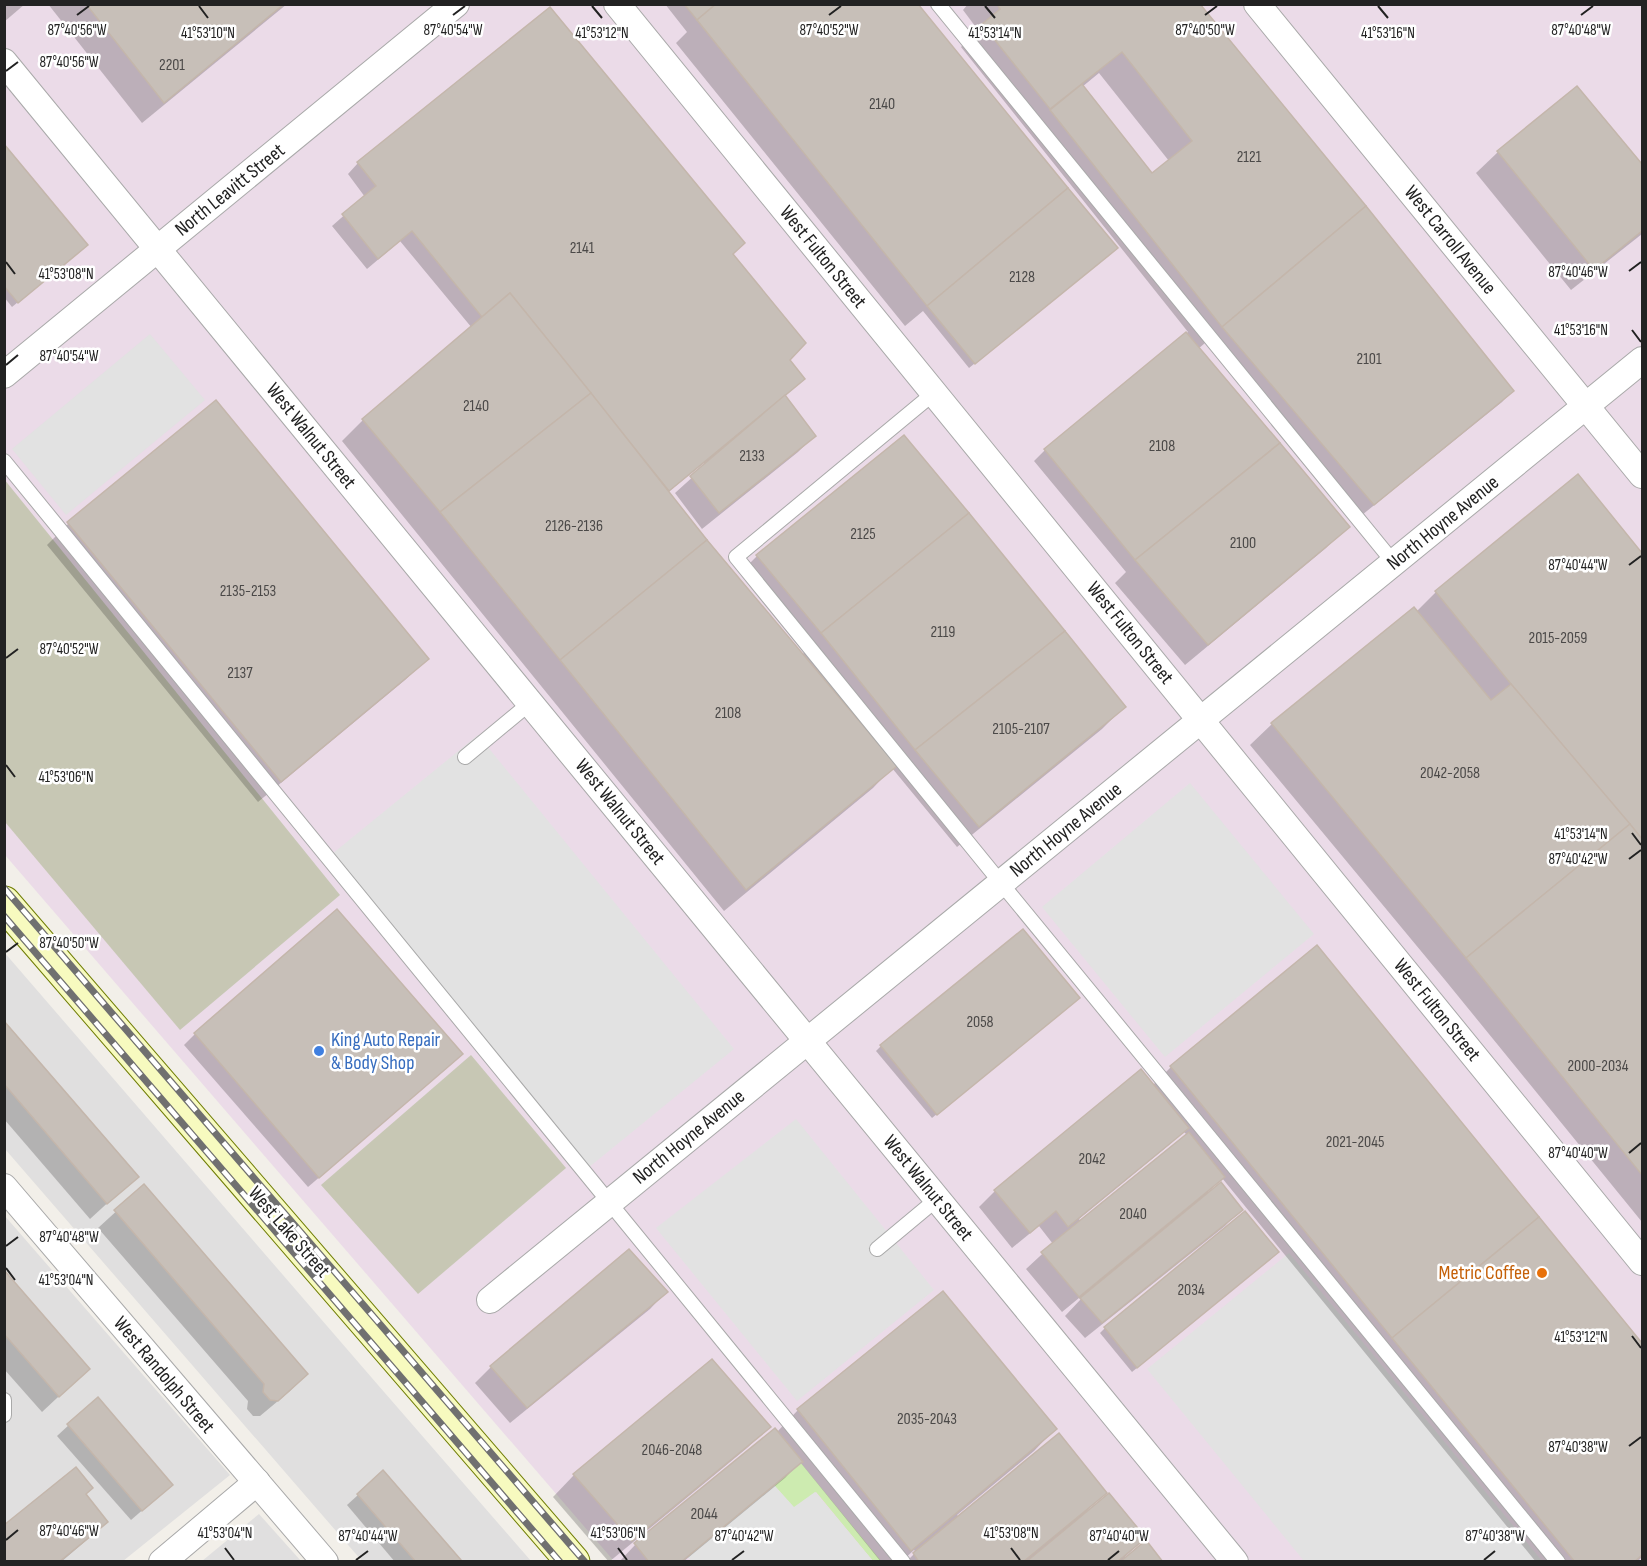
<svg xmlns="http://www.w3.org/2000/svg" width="1647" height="1566" viewBox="0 0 1647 1566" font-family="'Sofia Sans Condensed',sans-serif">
<rect width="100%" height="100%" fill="#f2efe9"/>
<!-- residential -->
<g fill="#e0dfdf">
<polygon points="4,952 378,1385 531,1561 362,1561 5,1149"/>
<polygon points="4,1215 230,1475 123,1561 5,1561"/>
<polygon points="259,1514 301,1561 202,1561"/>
</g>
<!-- industrial -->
<polygon fill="#ebdbe8" points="4,5 1642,5 1642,1561 614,1561 5,855"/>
<!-- construction -->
<g fill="#c7c7b4">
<polygon points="4,479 340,895 180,1030 5,822"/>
<polygon points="471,1055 566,1168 418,1294 321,1185"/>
</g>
<!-- grass -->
<polygon fill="#cdebb0" points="801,1463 881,1561 873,1561 816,1492 794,1508 774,1485"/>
<!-- parking -->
<g fill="#e2e2e2">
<polygon points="150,334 205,400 66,515 12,449"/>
<polygon points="478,735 734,1049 588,1168 332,854"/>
<polygon points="1190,783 1314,934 1165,1057 1042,907"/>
<polygon points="796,1119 934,1290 797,1401 656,1228"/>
<polygon points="1289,1253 1370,1351 1542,1561 1304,1561 1147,1369"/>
<polygon points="774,1485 794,1507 815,1492 873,1561 692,1562 687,1556"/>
</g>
<!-- shadow -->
<g fill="#0003" fill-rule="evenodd">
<polygon points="4,4 25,4 4,22"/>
<polygon points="48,4 287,4 142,123"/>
<polygon points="665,4 916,4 1111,253 969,368 923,311 905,326 676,43 687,32"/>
<path d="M 968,4 L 1198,4 L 1512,391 L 1502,402 L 1362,515 L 1212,337 L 1198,349 L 1347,526 L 1326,548 L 1185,665 L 1115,583 L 1126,572 L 1034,461 L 1045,450 L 1188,332 L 961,47 L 978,30 L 963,10 ZM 1099,73 L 1169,161 L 1152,175 L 1082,87 Z"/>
<polygon points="1577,88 1642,167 1642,234 1571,290 1476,173 1498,152"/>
<polygon points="4,146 81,250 12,307 4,297"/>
<polygon points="358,163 731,254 788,360 803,379 784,397 814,436 798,452 702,529 675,493 706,465 704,463 668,492 802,655 811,645 746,567 757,556 1124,707 1102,729 957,847 892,768 873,788 724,911 342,441 363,420 472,328 400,241 367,269 332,226 365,197 348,174"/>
<polygon points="215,402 427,659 405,680 258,802 47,545 68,524"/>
<polygon points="1578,476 1642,555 1642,1222 1445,980 1250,745 1272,724 1414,609 1416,612 1436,592"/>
<path d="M 1317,947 L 1642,1345 L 1642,1557 L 1637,1562 L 1536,1562 L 1222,1178 L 1208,1192 L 1241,1209 L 1225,1226 L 1085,1338 L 1065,1316 L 1081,1299 L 1079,1298 L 1062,1312 L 1026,1269 L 1053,1244 L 1039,1226 L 1012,1248 L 979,1207 L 995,1191 L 1152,1086 L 1171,1067 ZM 1183,1131 L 1187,1135 L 1081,1222 L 1079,1219 L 1170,1144 Z"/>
<polygon points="1073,1003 932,1118 876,1051 881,1046"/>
<polygon points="4,1023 137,1176 90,1219 4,1119"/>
<polygon points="195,1034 450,1065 308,1187 184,1045"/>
<polygon points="144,1186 306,1374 290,1391 260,1416 253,1416 247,1409 248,1401 98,1228"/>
<polygon points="1272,1257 1132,1372 1100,1333 1105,1328"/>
<polygon points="4,1272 88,1369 42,1412 4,1369"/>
<polygon points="666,1292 650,1309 510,1423 475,1383 491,1367"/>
<polygon points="943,1293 1055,1429 1034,1451 957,1515 959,1517 1105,1492 1086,1512 1144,1538 1125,1557 1126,1558 1161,1562 906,1562 916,1552 914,1550 901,1562 881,1562 800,1462 785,1478 683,1562 619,1562 635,1545 775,1430 777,1432 798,1410"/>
<polygon points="97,1399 160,1495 131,1520 57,1436"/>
<polygon points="769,1427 747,1448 609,1562 553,1497 574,1475"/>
<polygon points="84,1494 106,1522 89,1538 61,1562 4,1562"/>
<polygon points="358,1495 460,1562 395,1562 347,1505"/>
</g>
<!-- building -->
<g fill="#c7bfb8" stroke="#c4b6ab" stroke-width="1.5">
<polygon points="86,4 284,4 164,103"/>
<polygon points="684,4 716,4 697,20"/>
<polygon points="716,4 918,4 1068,188 927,306 697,20"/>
<polygon points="997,4 1200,4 1366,206 1222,327 1050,110 1082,84 1152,173 1192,141 1122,52 1050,109 982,24 1000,9"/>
<polygon points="550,7 745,243 733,254 806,343 790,360 805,379 669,491 510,293 482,317 412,231 378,259 342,214 376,186 357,162"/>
<polygon points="1577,86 1642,164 1642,231 1594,270 1497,151"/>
<polygon points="4,144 88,245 18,303 4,286"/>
<polygon points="1068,188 1118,248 975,364 927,306"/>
<polygon points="1366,206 1514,391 1374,505 1222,327"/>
<polygon points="510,293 591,393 440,512 362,419"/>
<polygon points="1186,332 1280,443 1135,560 1044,449"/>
<polygon points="591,393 707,540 560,660 440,512"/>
<polygon points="785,395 816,436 719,513 690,476"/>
<polygon points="216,400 429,659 281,782 67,522"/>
<polygon points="904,435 969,513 821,633 756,555"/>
<polygon points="1280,443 1350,527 1208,645 1135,560"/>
<polygon points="1578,474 1642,553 1642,839 1511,684 1435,591"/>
<polygon points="969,513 1065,631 915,750 821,633"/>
<polygon points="707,540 897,766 746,890 560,660"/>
<polygon points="1414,607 1491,700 1511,684 1630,824 1466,958 1271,723"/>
<polygon points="1065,631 1126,707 979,827 915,750"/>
<polygon points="1630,824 1642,839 1642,1175 1466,958"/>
<polygon points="337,909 463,1054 319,1178 194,1033"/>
<polygon points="1023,929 1080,998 937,1115 880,1045"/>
<polygon points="1317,945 1539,1217 1392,1338 1170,1066"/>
<polygon points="4,1021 139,1177 107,1204 4,1084"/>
<polygon points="1141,1069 1189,1128 1068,1227 1056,1211 1030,1233 994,1190"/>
<polygon points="1189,1132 1225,1177 1079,1297 1041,1252"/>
<polygon points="1221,1182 1243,1210 1102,1323 1080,1298"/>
<polygon points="144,1184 308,1374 278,1401 270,1400 263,1392 264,1384 114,1210"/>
<polygon points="1245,1211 1279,1252 1137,1368 1104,1327"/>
<polygon points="1539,1217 1642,1343 1642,1555 1634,1562 1575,1562 1392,1338"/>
<polygon points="629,1249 668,1292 527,1408 490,1366"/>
<polygon points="4,1270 90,1369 59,1397 4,1334"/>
<polygon points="943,1291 1057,1429 911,1551 797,1409"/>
<polygon points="712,1359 771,1427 632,1541 573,1474"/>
<polygon points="98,1397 173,1485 142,1511 67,1424"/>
<polygon points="775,1428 803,1462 801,1463 681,1562 649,1562 634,1543"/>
<polygon points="1059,1433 1107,1493 1023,1562 919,1562 913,1553"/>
<polygon points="76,1467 93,1488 86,1494 108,1522 59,1562 4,1562 4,1525"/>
<polygon points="383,1470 461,1560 462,1562 416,1562 357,1494"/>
<polygon points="1109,1493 1146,1538 1117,1562 1026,1562"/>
<polygon points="1146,1540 1163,1562 1120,1562"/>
</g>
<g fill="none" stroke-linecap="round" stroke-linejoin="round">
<defs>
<g id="service">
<polyline points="938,4 1394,563"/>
<polyline points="934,393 736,557 1001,883 1558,1562"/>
<polyline points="4,461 903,1562"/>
<polyline points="465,757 530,703"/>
<polyline points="877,1249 937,1199"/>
<polyline points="4,1400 4,1415"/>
</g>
<g id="minor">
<polyline points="617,4 1642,1262"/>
<polyline points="1257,4 1642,475"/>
<polyline points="4,62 1235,1562"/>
<polyline points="4,375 456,4"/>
<polyline points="4,1187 325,1562"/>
<polyline points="490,1300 1642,360"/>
<polyline points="162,1562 257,1482"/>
</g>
<polyline id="secondary" points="4,903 573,1562"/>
</defs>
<!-- service casing -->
<use href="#service" stroke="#a9a9a9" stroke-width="16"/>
<!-- minor casing -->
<use href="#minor" stroke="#a9a9a9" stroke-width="28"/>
<!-- secondary casing -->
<use href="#secondary" stroke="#707d05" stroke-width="35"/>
<!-- service -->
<use href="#service" stroke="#fff" stroke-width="14"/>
<!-- minor -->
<use href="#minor" stroke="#fff" stroke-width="26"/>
<!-- secondary -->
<use href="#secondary" stroke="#f7fabf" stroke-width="33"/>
<defs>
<g id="rail">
<polyline points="4,888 585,1562"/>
<polyline points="4,916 560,1562"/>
</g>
</defs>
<!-- rail casing -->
<use href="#rail" stroke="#707070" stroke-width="7"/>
<!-- rail -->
<use href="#rail" stroke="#fff" stroke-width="4.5" stroke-dasharray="14" stroke-linecap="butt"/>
</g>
<!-- ticks -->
<path fill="none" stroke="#222" stroke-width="2" d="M 199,6 L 208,18M 592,6 L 602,18M 985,6 L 995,18M 1378,6 L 1388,18M 77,15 L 89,6M 453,15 L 465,6M 829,15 L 841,6M 1205,15 L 1217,6M 1581,15 L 1593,6M 6,71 L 18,62M 6,262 L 15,274M 1629,271 L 1641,262M 1632,330 L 1641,342M 6,365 L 18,355M 1629,565 L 1641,556M 6,658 L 18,649M 6,765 L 15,777M 1632,833 L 1641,845M 1629,859 L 1641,850M 6,952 L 18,943M 1629,1153 L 1641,1143M 6,1246 L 18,1237M 6,1268 L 15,1280M 1632,1336 L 1641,1348M 1629,1446 L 1641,1437M 6,1540 L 18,1530M 225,1548 L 234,1560M 618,1548 L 627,1560M 1011,1548 L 1020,1560M 356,1560 L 368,1551M 732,1560 L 744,1551M 1108,1560 L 1119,1551M 1484,1560 L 1495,1551"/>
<!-- markers -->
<circle fill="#3f7fe0" stroke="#fff" stroke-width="2" cx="319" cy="1051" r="6"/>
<circle fill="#e8710a" stroke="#fff" stroke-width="2" cx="1542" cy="1273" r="6"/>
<g text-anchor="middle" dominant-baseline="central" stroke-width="5" stroke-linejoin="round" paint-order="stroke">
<!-- number labels -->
<g font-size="16" fill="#4b4948">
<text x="172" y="65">2201</text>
<text x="882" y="104">2140</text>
<text x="1249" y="157">2121</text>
<text x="582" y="248">2141</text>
<text x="1022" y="277">2128</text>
<text x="1369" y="359">2101</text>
<text x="476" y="406">2140</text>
<text x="1162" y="446">2108</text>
<text x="752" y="456">2133</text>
<text x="574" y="526">2126-2136</text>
<text x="863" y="534">2125</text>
<text x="1243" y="543">2100</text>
<text x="248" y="591">2135-2153</text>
<text x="943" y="632">2119</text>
<text x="1558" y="638">2015-2059</text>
<text x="240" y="673">2137</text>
<text x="728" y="713">2108</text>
<text x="1021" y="729">2105-2107</text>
<text x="1450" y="773">2042-2058</text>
<text x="980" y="1022">2058</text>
<text x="1598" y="1066">2000-2034</text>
<text x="1355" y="1142">2021-2045</text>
<text x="1092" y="1159">2042</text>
<text x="1133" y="1214">2040</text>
<text x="1191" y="1290">2034</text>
<text x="927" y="1419">2035-2043</text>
<text x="672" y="1450">2046-2048</text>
<text x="704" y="1514">2044</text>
</g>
<!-- street labels -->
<g font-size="20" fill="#222" stroke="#fff">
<text transform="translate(230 190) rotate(-39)">North Leavitt Street</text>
<text transform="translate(1450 240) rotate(51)">West Carroll Avenue</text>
<text transform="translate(823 257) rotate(51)">West Fulton Street</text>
<text transform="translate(311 436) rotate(51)">West Walnut Street</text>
<text transform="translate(1443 523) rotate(-39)">North Hoyne Avenue</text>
<text transform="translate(1130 633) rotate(51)">West Fulton Street</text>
<text transform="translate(620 812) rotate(51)">West Walnut Street</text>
<text transform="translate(1066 830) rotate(-39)">North Hoyne Avenue</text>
<text transform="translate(1437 1010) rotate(51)">West Fulton Street</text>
<text transform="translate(689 1137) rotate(-39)">North Hoyne Avenue</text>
<text transform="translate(928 1188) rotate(51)">West Walnut Street</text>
<text transform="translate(289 1232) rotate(49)">West Lake Street</text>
<text transform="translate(164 1375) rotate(50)">West Randolph Street</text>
</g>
<!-- shop labels -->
<g font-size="20" fill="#366cbe" stroke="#fff" text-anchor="start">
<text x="331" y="1040">King Auto Repair<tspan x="331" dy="23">&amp; Body Shop</tspan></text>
</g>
<!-- food labels -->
<g font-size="20" fill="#c56008" stroke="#fff" text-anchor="end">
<text x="1530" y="1273">Metric Coffee</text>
</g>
</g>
<g font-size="15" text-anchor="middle" fill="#222" stroke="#fff" stroke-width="5" stroke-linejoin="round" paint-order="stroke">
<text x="77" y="35">87°40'56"W</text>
<text x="453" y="35">87°40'54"W</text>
<text x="829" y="35">87°40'52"W</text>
<text x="1205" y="35">87°40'50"W</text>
<text x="1581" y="35">87°40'48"W</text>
<text x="602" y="38">41°53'12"N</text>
<text x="208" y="38">41°53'10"N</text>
<text x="995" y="38">41°53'14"N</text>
<text x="1388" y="38">41°53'16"N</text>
<text x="69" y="67">87°40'56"W</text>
<text x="1578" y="277">87°40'46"W</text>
<text x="66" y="279">41°53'08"N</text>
<text x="1581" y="335">41°53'16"N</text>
<text x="69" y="361">87°40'54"W</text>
<text x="1578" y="570">87°40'44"W</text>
<text x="69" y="654">87°40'52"W</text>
<text x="66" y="782">41°53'06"N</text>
<text x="1581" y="839">41°53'14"N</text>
<text x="1578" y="864">87°40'42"W</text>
<text x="69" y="948">87°40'50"W</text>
<text x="1578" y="1158">87°40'40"W</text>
<text x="69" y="1242">87°40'48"W</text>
<text x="66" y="1285">41°53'04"N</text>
<text x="1581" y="1342">41°53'12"N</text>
<text x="1578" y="1452">87°40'38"W</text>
<text x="69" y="1536">87°40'46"W</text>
<text x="225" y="1538">41°53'04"N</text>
<text x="618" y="1538">41°53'06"N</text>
<text x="1011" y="1538">41°53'08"N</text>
<text x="368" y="1541">87°40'44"W</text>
<text x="744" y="1541">87°40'42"W</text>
<text x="1119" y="1541">87°40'40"W</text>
<text x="1495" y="1541">87°40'38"W</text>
</g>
<!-- border -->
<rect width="1647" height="1566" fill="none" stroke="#222222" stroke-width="12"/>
</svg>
